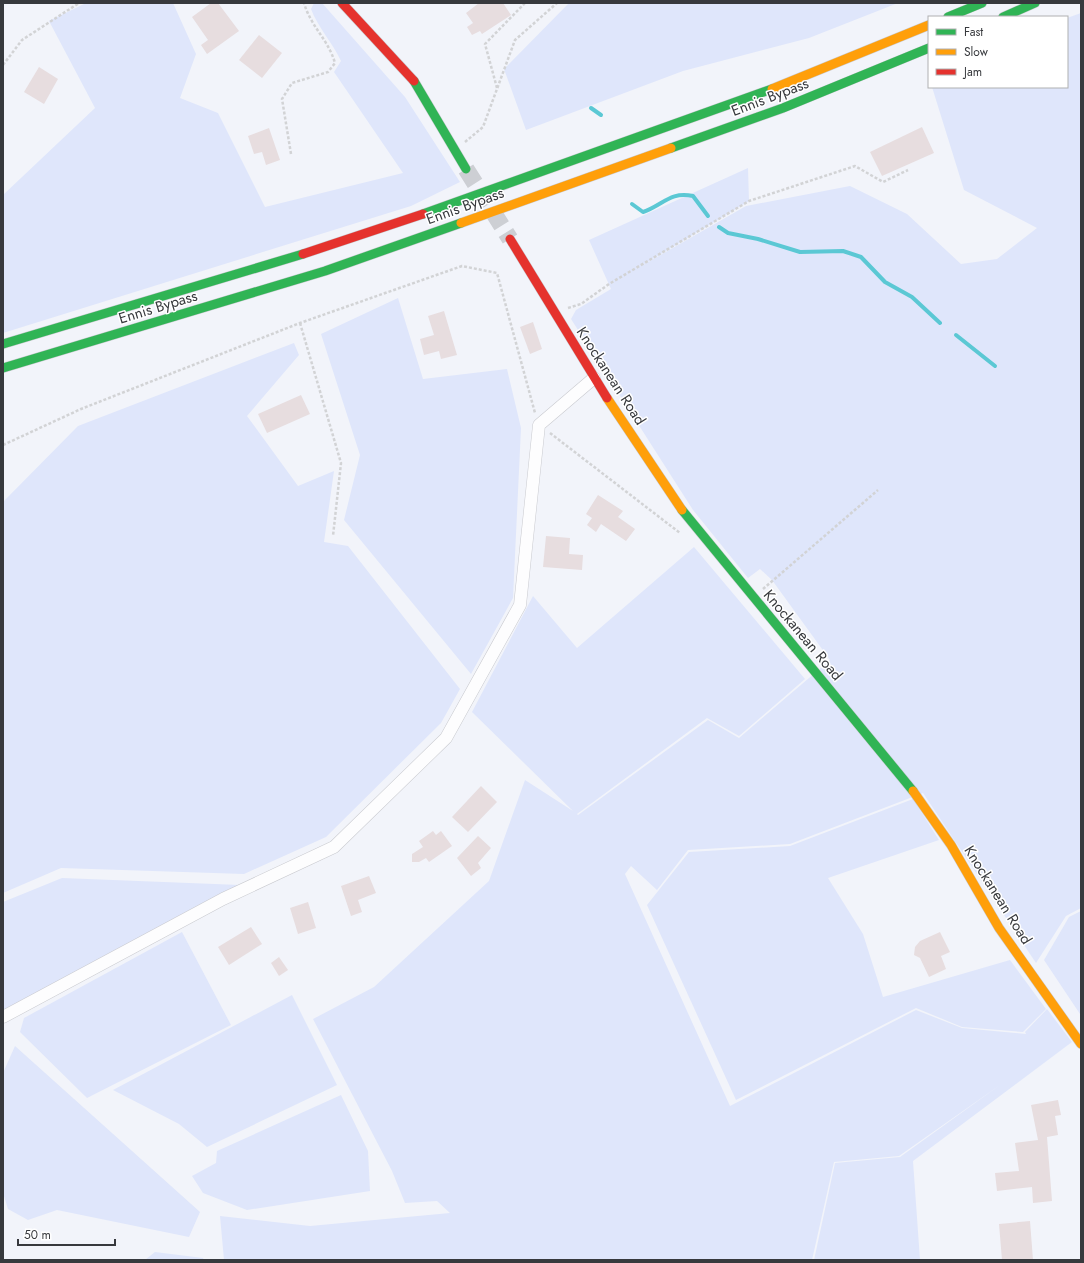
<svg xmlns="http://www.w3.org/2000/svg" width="1084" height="1263" viewBox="0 0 1084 1263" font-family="Jost,sans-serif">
<rect width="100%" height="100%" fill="#f2f4fa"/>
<!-- green -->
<g fill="#dfe6fb">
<path d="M 86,3 L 173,3 L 196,54 L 180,98 L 218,113 L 265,207 L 403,173 L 334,72 L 341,61 C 333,43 318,28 311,9 L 314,3 L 322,3 L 405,97 L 460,182 L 411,206 L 3,333 L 3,195 L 95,108 L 49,21 Z"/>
<polygon points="569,3 898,3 809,38 683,71 526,130 504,69"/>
<polygon points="1081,13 1081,733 1073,736 1081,733 1081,908 1066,916 1036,963 923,793 790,844 688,850 657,890 631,866 625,874 730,1106 916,1010 962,1028 1026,1034 1025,1032 1047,1009 1072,1042 913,1161 920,1260 814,1260 835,1163 900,1157 1000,1085 899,1156 834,1162 812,1260 224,1260 220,1216 310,1226 450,1213 437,1201 405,1203 392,1171 313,1019 374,987 489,881 525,780 573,811 472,712 533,596 577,648 694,547 805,679 739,736 707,718 577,814 578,815 708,720 739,738 830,660 772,580 760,569 748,578 693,510 571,319 576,310 611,289 589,240 748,168 749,201 636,269 746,206 850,186 907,214 961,264 997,259 1037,228 964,190 932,87 1067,87 1067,18"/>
<polygon points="398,298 423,379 507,369 521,428 513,598 471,674 344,520 360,455 321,334"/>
<polygon points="294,343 299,355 247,416 298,486 334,471 324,542 348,546 460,689 441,723 326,837 244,874 61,868 3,893 3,502 78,426"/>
<polygon points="913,799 939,840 828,878 863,934 883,997 1010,960 1046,1009 1023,1032 962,1027 916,1008 736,1100 647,905 689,852 790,846"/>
<polygon points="62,878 240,885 197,906 3,1012 3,902"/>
<polygon points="1081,911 1081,1013 1080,1014 1044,960 1069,917"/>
<polygon points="182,932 231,1025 87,1098 20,1032 24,1018"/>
<polygon points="292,995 337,1085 207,1147 179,1124 113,1090"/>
<polygon points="15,1046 200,1212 189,1237 57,1210 28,1220 8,1209 3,1193 3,1073"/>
<polygon points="341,1095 368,1151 370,1191 247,1210 203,1193 192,1176 216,1163 217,1151"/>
<polygon points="155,1252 203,1258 204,1260 145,1260"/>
</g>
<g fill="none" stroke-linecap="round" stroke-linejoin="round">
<!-- stream -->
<g stroke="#5bc8d4" stroke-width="4">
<polyline points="591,108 601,115"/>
<path d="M 632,204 L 643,212 C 663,205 670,191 693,196 L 708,216"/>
<polyline points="719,227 728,233 758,239 800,252 843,251 861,257 885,282 912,297 940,323"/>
<polyline points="956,335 995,366"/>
</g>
</g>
<!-- building -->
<g fill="#e7dddf">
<polygon points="211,3 218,3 239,31 207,54 201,45 208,40 192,17"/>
<polygon points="479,3 503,3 511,15 482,34 480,31 472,35 467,27 473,23 466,13"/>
<polygon points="259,35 282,53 262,78 239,60"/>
<polygon points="39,67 58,79 44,104 24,92"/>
<polygon points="922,127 934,153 882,176 870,152"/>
<polygon points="269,128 280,160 266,165 262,152 254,154 248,136"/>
<polygon points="444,311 457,355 441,359 439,351 424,355 420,339 434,335 428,316"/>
<polygon points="533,322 542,349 530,354 520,327"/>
<polygon points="301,395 310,414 267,433 258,414"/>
<polygon points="598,495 623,511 618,517 635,529 626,541 601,524 596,532 587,525 592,518 586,514"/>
<polygon points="546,536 570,538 569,554 583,555 582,570 543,567"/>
<polygon points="481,786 497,802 468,832 452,817"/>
<polygon points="433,831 436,835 441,831 452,846 429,862 426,858 419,862 412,862 412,854 423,847 419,841"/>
<polygon points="478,836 491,848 478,863 481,868 471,876 457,858"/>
<polygon points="369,876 376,893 358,900 362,912 351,916 341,886"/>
<polygon points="308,902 316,928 298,934 290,908"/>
<polygon points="251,927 262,944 229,965 218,947"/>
<polygon points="940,932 950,952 941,956 946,969 929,977 920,958 914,955 915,947 920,941"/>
<polygon points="279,957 288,970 279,976 271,963"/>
<polygon points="1058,1100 1061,1115 1055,1116 1058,1135 1047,1137 1052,1201 1033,1203 1032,1187 997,1191 995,1173 1019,1171 1015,1143 1038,1140 1031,1105"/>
<polygon points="1030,1221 1033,1260 1002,1260 999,1224"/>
</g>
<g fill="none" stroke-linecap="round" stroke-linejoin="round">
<!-- secondary-tunnel -->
<polyline stroke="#cdcfd4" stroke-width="17" stroke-dasharray="17 8" stroke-linecap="butt" points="466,169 510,239"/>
<defs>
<polyline id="street" points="3,1017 223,899 334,847 446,738 520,605 539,425 594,378"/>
<g id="fast">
<polyline points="948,17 982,3"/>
<polyline points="1003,17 1035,3"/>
<polyline points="414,81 466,169"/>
<polyline points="671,148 783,108 929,48"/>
<polyline points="423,214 772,89"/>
<polyline points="3,344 303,254"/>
<polyline points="3,368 325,271 461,223"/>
<polyline points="682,510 913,791"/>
</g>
<g id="slow">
<polyline points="772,89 929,25"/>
<polyline points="461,223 671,148"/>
<polyline points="607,398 682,510"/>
<polyline points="913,791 951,845 999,928 1081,1044"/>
</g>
<g id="jam">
<polyline points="342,3 414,81"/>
<polyline points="510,239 607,398"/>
<polyline points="303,254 423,214"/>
</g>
</defs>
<!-- street casing -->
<use href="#street" stroke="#c9cacf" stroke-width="13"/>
<!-- fast casing -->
<use href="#fast" stroke="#c9cacf" stroke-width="10"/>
<!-- slow casing -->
<use href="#slow" stroke="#c9cacf" stroke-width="10"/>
<!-- jam casing -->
<use href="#jam" stroke="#c9cacf" stroke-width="10"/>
<!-- path -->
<g stroke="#d2d3d5" stroke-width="2.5" stroke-dasharray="3 2" stroke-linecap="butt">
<polyline points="3,65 22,40 79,3"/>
<polyline points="497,88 485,44 525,3"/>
<polyline points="465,142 483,127 515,40 557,3"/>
<path d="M 291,154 L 282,99 L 292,83 L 328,72 L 335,63 C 328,39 311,27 304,3"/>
<polyline points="568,308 581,304 609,284 749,201 855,166 883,182 908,170"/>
<polyline points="300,323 341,463 333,536"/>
<polyline points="550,433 680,533"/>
<polyline points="3,445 81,409 300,323 462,266 497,273 535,413"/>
<polyline points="763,589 878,490"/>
</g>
<!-- street -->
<use href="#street" stroke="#fdfdfe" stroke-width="12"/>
<!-- fast -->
<use href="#fast" stroke="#30b455" stroke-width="9"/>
<!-- slow -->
<use href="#slow" stroke="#ff9f0a" stroke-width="9"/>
<!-- jam -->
<use href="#jam" stroke="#e5322d" stroke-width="9"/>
</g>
<g text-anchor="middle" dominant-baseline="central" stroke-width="3" stroke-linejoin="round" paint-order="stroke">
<!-- street labels -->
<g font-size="15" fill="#37393d" stroke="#fff">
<text transform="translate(770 97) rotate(-21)">Ennis Bypass</text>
<text transform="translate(465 206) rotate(-20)">Ennis Bypass</text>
<text transform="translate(158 307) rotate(-17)">Ennis Bypass</text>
<text transform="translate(611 376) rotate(57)">Knockanean Road</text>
<text transform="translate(803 635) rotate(50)">Knockanean Road</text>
<text transform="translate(998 895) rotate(58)">Knockanean Road</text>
</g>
</g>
<!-- border -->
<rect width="1084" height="1263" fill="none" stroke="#37393d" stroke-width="8"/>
<!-- legend -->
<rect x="928" y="16" width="140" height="72" fill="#ffffff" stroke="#afb0b1"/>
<rect x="936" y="29" width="20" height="6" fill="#30b455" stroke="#afb0b1"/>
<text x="964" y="36" font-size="12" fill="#37393d">Fast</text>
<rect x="936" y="49" width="20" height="6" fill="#ff9f0a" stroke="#afb0b1"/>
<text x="964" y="56" font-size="12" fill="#37393d">Slow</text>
<rect x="936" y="69" width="20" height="6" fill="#e5322d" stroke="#afb0b1"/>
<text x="964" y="76" font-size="12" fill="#37393d">Jam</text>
<!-- scale -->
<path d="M18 1239v6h97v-6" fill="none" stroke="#37393d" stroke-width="2"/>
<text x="24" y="1239" font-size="12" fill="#37393d" stroke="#ffffff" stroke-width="3" paint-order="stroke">50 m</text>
</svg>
